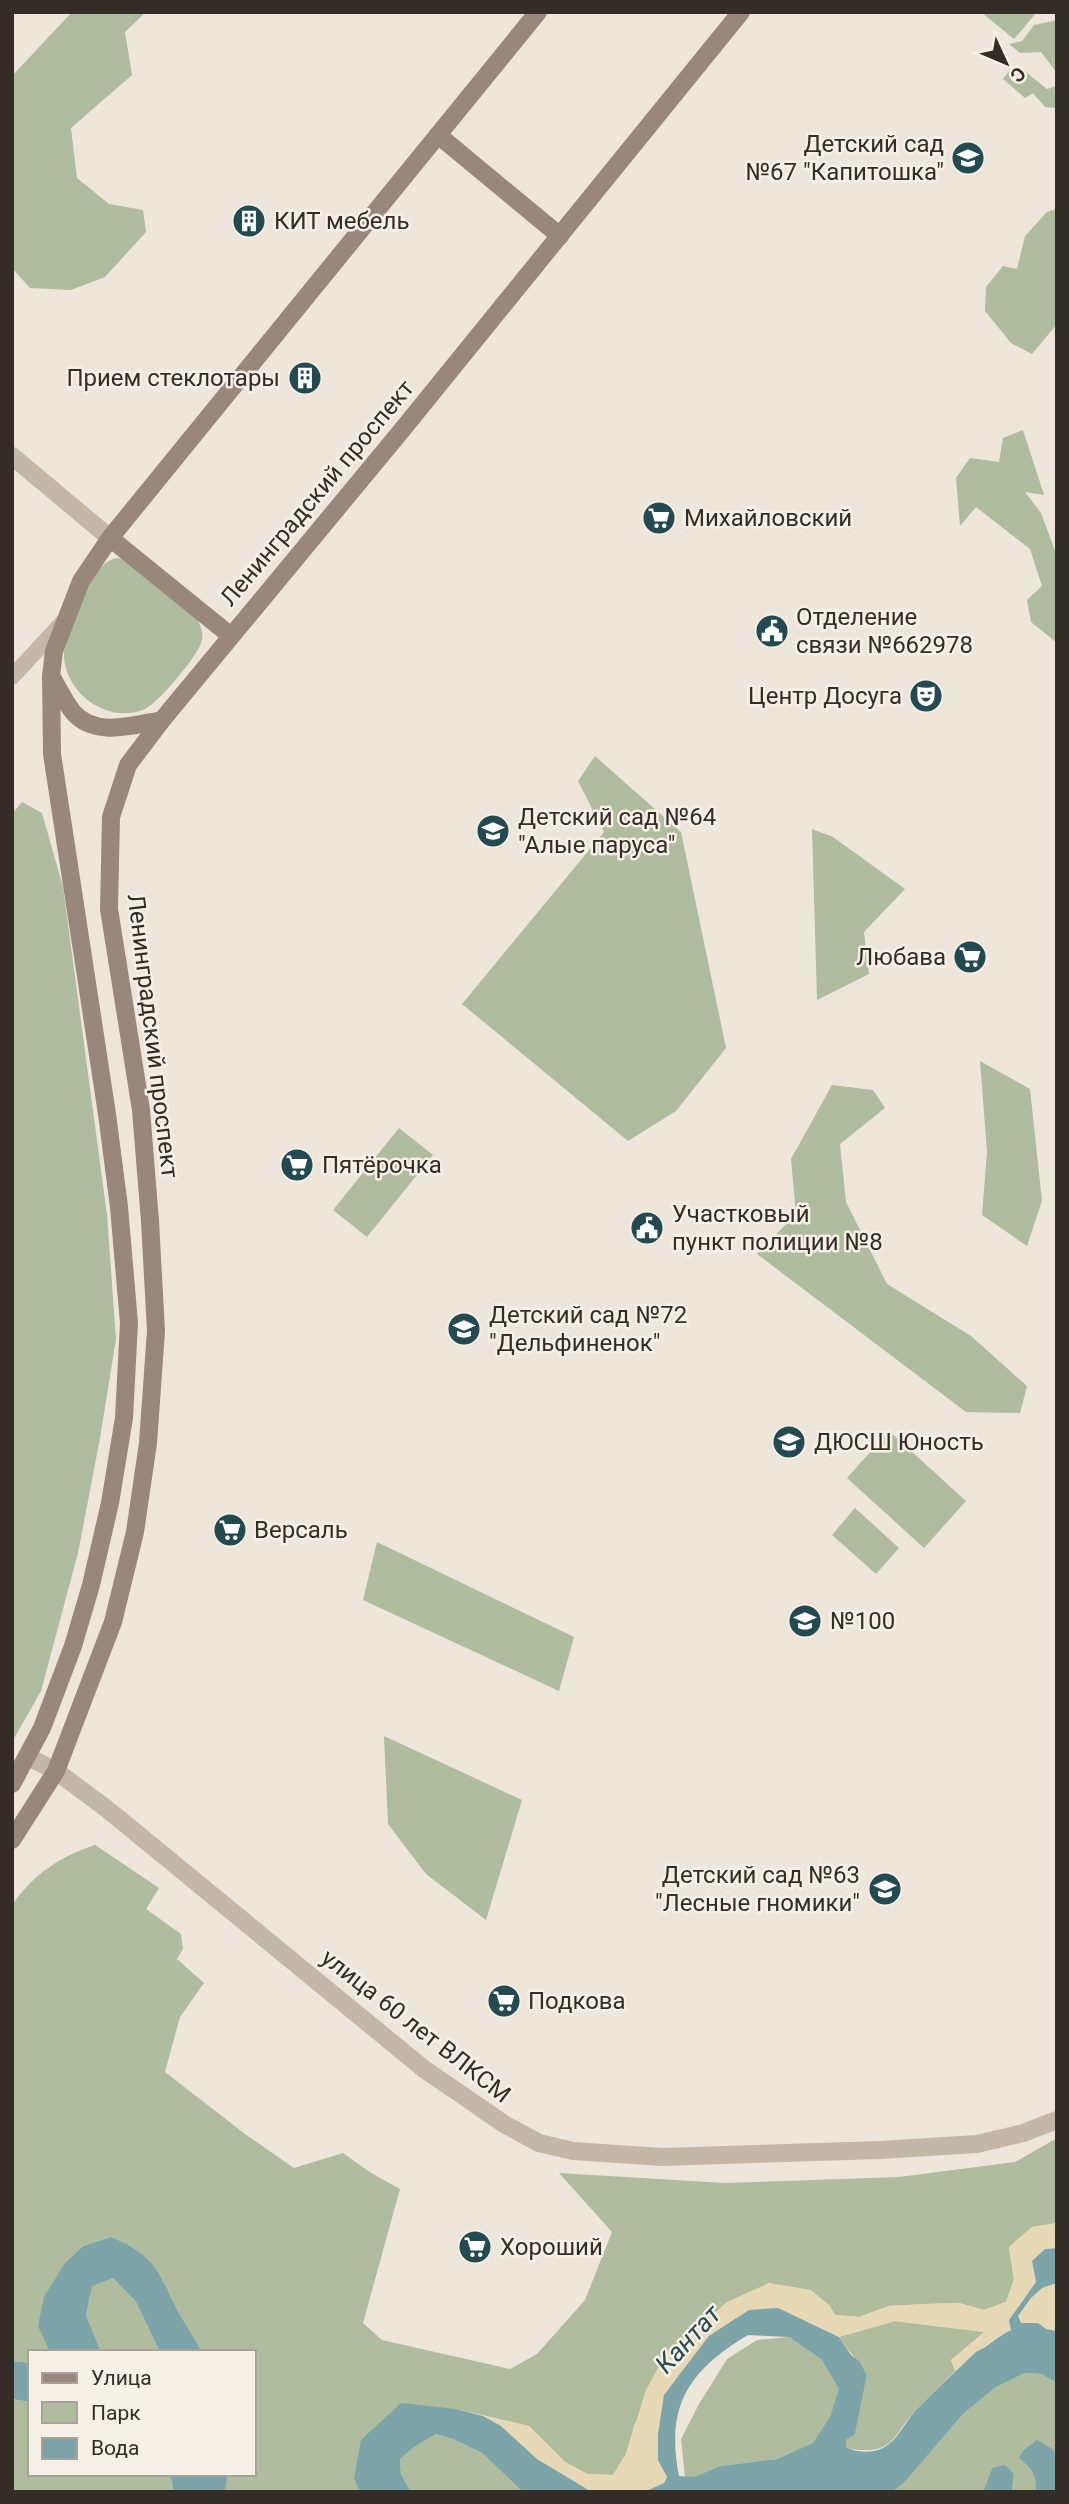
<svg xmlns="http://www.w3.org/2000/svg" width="1069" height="2504" viewBox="0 0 1069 2504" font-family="Roboto,sans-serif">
<rect width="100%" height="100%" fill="#eee6db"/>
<!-- green -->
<g fill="#afbc9d">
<polygon points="72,12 146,12 125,32 132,75 71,128 77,178 109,204 143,210 146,232 105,277 71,290 30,288 12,268 12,76"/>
<polygon points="981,12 1037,12 1014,39"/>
<polygon points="1057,20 1057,108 1045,107 1033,93 1025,98 1003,79 1010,70 1022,69 1047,89 1057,86 1056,72 1041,52 1020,53 1009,44 1022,41 1034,25"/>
<polygon points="1057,203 1057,324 1032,354 1011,343 985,311 986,287 1003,266 1017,269 1025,236 1047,212 1056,209"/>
<polygon points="1023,430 1044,495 1025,492 1041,513 1057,556 1057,643 1031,622 1027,600 1042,586 1030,549 976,507 960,526 956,478 970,458 999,462 1003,438"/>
<path d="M 117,558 L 123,559 L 195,615 C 199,623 204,631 202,640 C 199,655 159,702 145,709 C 109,725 66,694 64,657 C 63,643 71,624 77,611 C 85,593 96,562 117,558 Z"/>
<polygon points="595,756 681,832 726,1048 676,1111 628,1141 462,1004 604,832 578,781"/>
<polygon points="22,802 42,813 63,887 107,1215 116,1339 100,1438 78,1553 41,1691 12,1742 12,814"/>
<polygon points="812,829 833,837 905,889 864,932 869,974 817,1000"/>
<polygon points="980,1061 1030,1089 1042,1201 1027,1246 982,1215 987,1152"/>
<polygon points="832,1085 873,1090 885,1108 840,1144 846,1202 887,1284 971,1336 1027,1386 1020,1413 966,1412 757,1254 796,1214 791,1159"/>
<polygon points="399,1128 433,1155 367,1237 333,1210"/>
<polygon points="889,1431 966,1501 924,1548 847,1478"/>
<polygon points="855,1508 899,1548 876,1574 832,1535"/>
<polygon points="377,1542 574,1637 559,1691 363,1600"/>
<polygon points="384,1736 522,1800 486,1920 426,1874 388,1824"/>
<path d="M 95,1845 L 159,1888 L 146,1909 L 181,1934 L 183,1949 L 177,1959 L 204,1983 L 180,2017 L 165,2072 L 245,2134 L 294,2168 L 343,2153 L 371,2173 L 400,2189 L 363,2323 L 382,2340 L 510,2369 L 537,2354 L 585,2300 L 612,2232 L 559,2173 L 725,2183 L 899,2177 L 1015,2162 L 1057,2138 L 1057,2223 L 1032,2227 L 1009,2247 L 1014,2280 L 1006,2302 L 984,2310 L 959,2303 L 925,2304 L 889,2306 L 859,2317 L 835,2315 L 829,2305 L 769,2283 L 635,2423 L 626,2454 L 613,2475 L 587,2474 L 565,2462 L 529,2426 L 456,2409 L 354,2479 L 360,2492 L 225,2492 L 228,2474 L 254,2474 L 254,2352 L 201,2352 L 177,2310 L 111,2237 L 83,2246 L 65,2263 L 50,2352 L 30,2352 L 30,2363 L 12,2361 L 12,1905 C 34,1874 59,1857 95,1845 Z"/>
<polygon points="113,2278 136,2302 160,2352 101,2352 86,2315 92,2285"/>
<path d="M 895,2321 L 985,2332 L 951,2360 L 955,2371 C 942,2384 928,2397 916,2410 C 896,2430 895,2452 862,2450 C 855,2450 851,2450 846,2447 L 846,2440 L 855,2433 L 867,2375 C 859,2361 848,2351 839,2337 Z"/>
<polygon points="789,2337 822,2360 840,2389 830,2417 814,2443 777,2459 720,2466 694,2477 685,2477 681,2439 699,2404 727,2359 757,2340"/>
<polygon points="1025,2373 1041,2374 1057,2383 1057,2461 1054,2450 1033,2469 1037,2482 1036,2492 1012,2492 1014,2474 992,2468 983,2492 892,2492 904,2483 963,2414 996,2387"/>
<polygon points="12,2399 30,2402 30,2474 170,2474 174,2492 12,2492"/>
<polygon points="436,2434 453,2439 482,2453 523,2492 411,2492 401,2474 400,2459 414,2447"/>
</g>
<!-- sand -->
<g fill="#e7d9b5">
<path d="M 1057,2223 L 1057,2248 L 1045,2249 L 1032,2261 L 1036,2282 L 1015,2311 L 1011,2330 C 990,2340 972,2356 955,2371 L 951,2360 L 984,2332 L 895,2321 L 839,2337 L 807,2321 L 749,2310 L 709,2336 L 664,2395 L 667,2477 L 664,2483 L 644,2492 L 592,2492 L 537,2459 L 501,2426 L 483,2416 L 529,2426 L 565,2462 L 587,2474 L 613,2475 L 626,2454 L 646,2390 L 664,2357 L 727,2302 L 769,2283 L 811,2290 L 829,2305 L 835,2315 L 859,2317 L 889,2306 L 925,2304 L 959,2303 L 984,2310 L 1006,2302 L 1014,2280 L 1009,2247 L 1032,2227 Z"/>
<polygon points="1057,2283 1057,2331 1046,2329 1038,2323 1021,2324 1018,2316 1031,2298 1042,2288"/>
</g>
<!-- water -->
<g fill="#7da4a8" fill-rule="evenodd">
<path d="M 111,2237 C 155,2257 156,2267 176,2308 C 184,2323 194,2336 201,2352 L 160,2352 L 136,2302 L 113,2278 L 92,2286 L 86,2315 L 101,2352 L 50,2352 L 38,2326 L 44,2297 L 65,2263 L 83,2246 Z"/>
<path d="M 1057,2248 L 1057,2283 L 1042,2288 L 1031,2298 L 1018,2316 L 1021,2323 L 1038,2323 L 1046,2329 L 1057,2331 L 1057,2383 L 1041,2374 L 1025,2373 L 996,2387 L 963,2414 L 904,2483 L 892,2492 L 644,2492 L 664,2483 L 667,2477 L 658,2460 L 658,2434 L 664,2395 L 709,2336 L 749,2310 L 778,2308 L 839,2337 L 851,2355 L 859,2361 L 867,2375 L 855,2434 L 846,2440 L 846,2447 C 855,2453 874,2453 883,2448 C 898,2440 905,2422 916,2410 C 935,2390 956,2371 976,2352 C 989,2346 998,2336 1011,2330 L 1009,2320 L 1036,2282 L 1032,2261 L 1045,2249 ZM 748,2335 L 789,2337 L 822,2360 L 839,2389 L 830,2417 L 813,2443 L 777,2459 L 720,2466 L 694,2477 L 679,2476 C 665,2406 689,2370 748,2335 Z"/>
<polygon points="12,2361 30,2363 30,2402 12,2399"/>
<polygon points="401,2403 456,2409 483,2416 501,2426 537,2459 592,2492 523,2492 482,2453 453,2439 436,2434 414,2447 400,2459 401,2474 411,2492 360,2492 354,2479 361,2440"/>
<path d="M 1037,2440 L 1054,2450 L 1057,2461 L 1057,2492 L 1036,2492 C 1037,2475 1032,2468 1019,2458 L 1023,2451 Z"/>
<polygon points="1005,2465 1014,2474 1012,2492 983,2492 992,2468"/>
<polygon points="170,2474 228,2474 225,2492 174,2492"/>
</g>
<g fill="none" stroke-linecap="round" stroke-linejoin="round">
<!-- minor -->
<polyline stroke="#c5b7a8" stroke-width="16" points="12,677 63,622"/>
<!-- tertiary -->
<g stroke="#c5b7a8" stroke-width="18">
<polyline points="12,456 110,538"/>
<polyline points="28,1757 56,1771 107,1809 424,2069 504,2124 539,2143 573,2151 662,2157 880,2150 977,2144 1023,2133 1057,2120"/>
</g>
<!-- secondary -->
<g stroke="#98877a" stroke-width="18">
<polyline points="438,135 560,236"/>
<polyline points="110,538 231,636"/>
<path d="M 53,679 C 59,690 65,702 73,712 C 95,738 134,725 162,720"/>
<polyline points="12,1784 42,1728 73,1646 91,1585 110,1503 124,1418 129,1323 119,1207 107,1114 52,754 51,676 54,651 81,581 110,538 538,12"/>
<polyline points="12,1840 56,1771 113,1622 135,1532 148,1443 156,1331 150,1221 141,1110 109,909 111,817 128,765 162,720 402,430 741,12"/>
</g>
</g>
<!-- icons -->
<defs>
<symbol id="school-disc" viewBox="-11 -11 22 22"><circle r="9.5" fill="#224a50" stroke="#f7f0e6"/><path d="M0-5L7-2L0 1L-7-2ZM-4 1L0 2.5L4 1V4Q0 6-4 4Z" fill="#fff"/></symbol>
<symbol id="building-disc" viewBox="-11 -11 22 22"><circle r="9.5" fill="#224a50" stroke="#f7f0e6"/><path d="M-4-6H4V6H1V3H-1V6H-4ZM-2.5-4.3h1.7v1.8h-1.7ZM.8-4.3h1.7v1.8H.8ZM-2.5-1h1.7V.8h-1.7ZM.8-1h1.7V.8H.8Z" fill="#fff"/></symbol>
<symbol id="supermarket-disc" viewBox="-11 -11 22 22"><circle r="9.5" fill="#224a50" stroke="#f7f0e6"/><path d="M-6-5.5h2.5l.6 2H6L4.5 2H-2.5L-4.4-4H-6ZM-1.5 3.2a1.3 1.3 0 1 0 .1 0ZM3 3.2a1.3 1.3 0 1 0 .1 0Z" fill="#fff"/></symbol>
<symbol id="civic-disc" viewBox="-11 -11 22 22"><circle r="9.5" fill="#224a50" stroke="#f7f0e6"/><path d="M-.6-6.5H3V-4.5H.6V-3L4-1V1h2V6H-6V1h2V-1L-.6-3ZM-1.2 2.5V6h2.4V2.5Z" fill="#fff"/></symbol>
<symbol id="theatre-disc" viewBox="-11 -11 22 22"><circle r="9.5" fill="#224a50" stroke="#f7f0e6"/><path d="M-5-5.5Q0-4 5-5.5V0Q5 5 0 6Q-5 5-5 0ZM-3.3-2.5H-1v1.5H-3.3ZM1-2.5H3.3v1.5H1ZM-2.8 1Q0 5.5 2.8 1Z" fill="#fff"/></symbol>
</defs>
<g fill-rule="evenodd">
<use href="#school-disc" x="949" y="139" width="38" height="38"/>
<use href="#building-disc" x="230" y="202" width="38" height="38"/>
<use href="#building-disc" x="286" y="359" width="38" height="38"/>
<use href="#supermarket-disc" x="640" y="499" width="38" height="38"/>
<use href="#civic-disc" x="753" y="612" width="38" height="38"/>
<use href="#theatre-disc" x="907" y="677" width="38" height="38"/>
<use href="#school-disc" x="474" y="812" width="38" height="38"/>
<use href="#supermarket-disc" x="951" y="938" width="38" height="38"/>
<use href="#supermarket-disc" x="278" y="1146" width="38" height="38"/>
<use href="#civic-disc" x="628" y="1209" width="38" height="38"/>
<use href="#school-disc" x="445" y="1310" width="38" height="38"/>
<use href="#school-disc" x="770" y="1423" width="38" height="38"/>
<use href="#supermarket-disc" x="211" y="1511" width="38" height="38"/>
<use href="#school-disc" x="786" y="1602" width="38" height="38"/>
<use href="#school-disc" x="866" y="1870" width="38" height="38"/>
<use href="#supermarket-disc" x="485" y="1982" width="38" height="38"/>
<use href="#supermarket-disc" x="456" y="2228" width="38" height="38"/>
</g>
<g text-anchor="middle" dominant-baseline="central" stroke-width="5" stroke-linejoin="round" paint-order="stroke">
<!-- poi labels -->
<g font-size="24" fill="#332c27" stroke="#f7f0e6" text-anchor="start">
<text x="944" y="144" text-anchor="end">Детский сад<tspan x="944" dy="28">№67 "Капитошка"</tspan></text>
<text x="274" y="221">КИТ мебель</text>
<text x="280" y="378" text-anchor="end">Прием стеклотары</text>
<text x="684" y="518">Михайловский</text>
<text x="796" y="617">Отделение<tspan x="796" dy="28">связи №662978</tspan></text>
<text x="902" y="696" text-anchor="end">Центр Досуга</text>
<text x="518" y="817">Детский сад №64<tspan x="518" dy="28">"Алые паруса"</tspan></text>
<text x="946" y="957" text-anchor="end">Любава</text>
<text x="322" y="1165">Пятёрочка</text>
<text x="672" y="1214">Участковый<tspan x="672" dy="28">пункт полиции №8</tspan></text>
<text x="489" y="1315">Детский сад №72<tspan x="489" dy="28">"Дельфиненок"</tspan></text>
<text x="814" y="1442">ДЮСШ Юность</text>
<text x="254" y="1530">Версаль</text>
<text x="830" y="1621">№100</text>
<text x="860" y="1875" text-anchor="end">Детский сад №63<tspan x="860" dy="28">"Лесные гномики"</tspan></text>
<text x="528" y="2001">Подкова</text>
<text x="500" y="2247">Хороший</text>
</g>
<!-- street labels -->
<g font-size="24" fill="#332c27" stroke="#f7f0e6">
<text transform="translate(317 493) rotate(-50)">Ленинградский проспект</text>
<text transform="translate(153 1036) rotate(83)">Ленинградский проспект</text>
<text transform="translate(416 2026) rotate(38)">улица 60 лет ВЛКСМ</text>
</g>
<!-- water labels -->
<g font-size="26" font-style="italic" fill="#224a50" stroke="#f7f0e6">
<text transform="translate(688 2339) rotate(-47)">Кантат</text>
</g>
</g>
<!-- border -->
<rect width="1069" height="2504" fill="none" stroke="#332c27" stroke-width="28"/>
<!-- legend -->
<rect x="28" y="2350" width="228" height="126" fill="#f7f0e6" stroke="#a9a29a" stroke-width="2"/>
<rect x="42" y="2373" width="35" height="10" fill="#98877a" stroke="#a9a29a" stroke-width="2"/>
<text x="91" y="2385" font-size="21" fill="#332c27">Улица</text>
<rect x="42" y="2402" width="35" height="21" fill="#afbc9d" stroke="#a9a29a" stroke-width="2"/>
<text x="91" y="2420" font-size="21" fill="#332c27">Парк</text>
<rect x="42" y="2438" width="35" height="21" fill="#7da4a8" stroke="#a9a29a" stroke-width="2"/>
<text x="91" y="2455" font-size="21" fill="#332c27">Вода</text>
<!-- north arrow -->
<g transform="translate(1006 63) rotate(134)" stroke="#f7f0e6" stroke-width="5" paint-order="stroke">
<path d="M0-5L12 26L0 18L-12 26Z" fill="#332c27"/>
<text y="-10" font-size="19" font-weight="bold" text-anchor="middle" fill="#332c27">С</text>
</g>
</svg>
